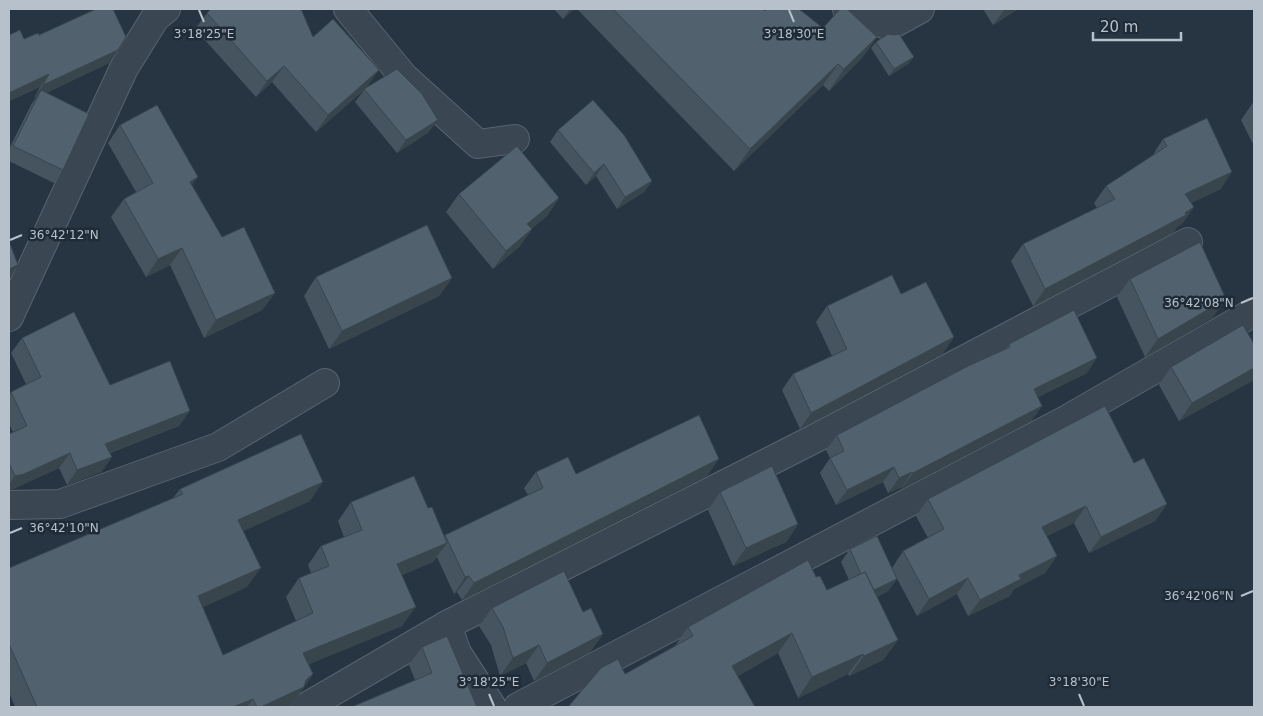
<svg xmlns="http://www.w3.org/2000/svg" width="1263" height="716" viewBox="0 0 1263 716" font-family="'DejaVu Sans',sans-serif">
<rect width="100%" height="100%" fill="#263541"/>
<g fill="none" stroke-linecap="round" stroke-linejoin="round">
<defs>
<g id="minor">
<polyline points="348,9 403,76 478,144 515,139"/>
<polyline points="847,9 889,26 920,9"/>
<polyline points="9,317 124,68 155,18 166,9"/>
<polyline points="9,505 60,504 218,447 325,383"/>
<polyline points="447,625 812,440 1188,242"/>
<polyline points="306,707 447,625 457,653 492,707"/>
<polyline points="518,707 1066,420 1254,312"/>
</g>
</defs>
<!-- minor casing -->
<use href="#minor" stroke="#58646e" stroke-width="30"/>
<!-- minor -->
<use href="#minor" stroke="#3a4651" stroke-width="28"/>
</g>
<!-- wall -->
<g fill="#46545f">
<polygon points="554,9 574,9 563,19"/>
<polygon points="577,9 763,9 765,11 823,28 877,37 862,58 829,91 823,85 734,171"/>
<polygon points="983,9 1018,9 993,25"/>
<polygon points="207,13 313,37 367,87 365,89 429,132 397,153 355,102 364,90 316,132 272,82 256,97 195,29"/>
<polygon points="9,35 24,39 39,35 109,63 46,93 63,170 54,183 9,161 9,149 32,103 36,98 34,98 40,87 9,101"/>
<polygon points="876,42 909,63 889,76 871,48"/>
<polygon points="1254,101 1254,146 1241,120"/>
<polygon points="120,125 192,185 222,237 275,293 262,310 204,338 170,265 146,277 111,217 124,199 136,192 108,143"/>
<polygon points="558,130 652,181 644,192 617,209 596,176 586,185 550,142"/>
<polygon points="1163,139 1221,189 1191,203 1194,207 1182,224 1177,227 1174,232 1033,306 1011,261 1023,244 1097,208 1094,203 1106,186 1152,156"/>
<polygon points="459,194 559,198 547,216 531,229 532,229 519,247 493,269 446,212"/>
<polygon points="316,277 452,278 439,296 329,349 304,296"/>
<polygon points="1130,279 1213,317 1145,357 1117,297"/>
<polygon points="901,294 954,337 943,353 800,429 782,390 793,374 832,356 816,322 827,306"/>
<polygon points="22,338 110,385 179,426 110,453 112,457 101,472 67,485 59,468 13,489 9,490 9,434 13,432 9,424 9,394 11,392 26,384 11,353"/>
<polygon points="1009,344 1087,373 1038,397 1042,406 1031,421 902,488 902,487 888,493 883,482 836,505 820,473 830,458 826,450 837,435 1006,349"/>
<polygon points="1254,344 1254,377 1252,381 1179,421 1159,385 1171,367"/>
<polygon points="1134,463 1167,504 1155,521 1089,553 1074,523 1047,536 1057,556 1045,573 1014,589 1010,596 968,616 957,594 917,616 894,573 897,579 888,591 877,597 898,640 883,660 849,676 848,674 798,698 778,653 738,676 755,707 568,707 601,668 625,674 675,646 688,627 816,577 827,590 849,580 841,562 850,549 892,568 903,551 928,538 916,516 928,499"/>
<polygon points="536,472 576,474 708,475 462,600 457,592 454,594 437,557 433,562 402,575 402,626 309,664 313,674 291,706 288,707 15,707 9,692 9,568 173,498 180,489 310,501 243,531 247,587 203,607 223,655 296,621 286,597 299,578 311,573 308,565 321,546 344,537 338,521 351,502 428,508 444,536 445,535 528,495 524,488"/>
<polygon points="720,492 798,524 786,542 733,566 708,510"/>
<polygon points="492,608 583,612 603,634 590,652 534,681 526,663 500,676 491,645 479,626"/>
<polygon points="422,647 477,707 353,707 354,706 415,680 409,665"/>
</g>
<!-- shaded-wall -->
<g fill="#39454d">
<polygon points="570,9 574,9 563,19"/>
<polygon points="1005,9 1018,9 993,25"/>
<polygon points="877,37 862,58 829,91 844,69"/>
<polygon points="118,50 109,63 37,97 41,90 36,98 34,98 43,85"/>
<polygon points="914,57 909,63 889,76 894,69"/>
<polygon points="838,64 823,85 734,171 750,149"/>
<polygon points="284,66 272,82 256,97 267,81"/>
<polygon points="379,70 367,87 316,132 328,115"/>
<polygon points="49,74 40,87 9,101 9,93"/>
<polygon points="438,120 429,132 397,153 406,140"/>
<polygon points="604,164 596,176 586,185 594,173"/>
<polygon points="1232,172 1221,189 1174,211 1185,194"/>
<polygon points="198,177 185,195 190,182"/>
<polygon points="652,181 644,192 617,209 625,197"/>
<polygon points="559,198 547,216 515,242 527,224"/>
<polygon points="1194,207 1182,224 1177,227 1174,232 1033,306 1045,289 1185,213"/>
<polygon points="532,229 519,247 493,269 506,251"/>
<polygon points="182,248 170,265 146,277 158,259"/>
<polygon points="18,265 9,279 9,269"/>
<polygon points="452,278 439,296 329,349 342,331"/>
<polygon points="275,293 262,310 204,338 216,320"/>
<polygon points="1226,299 1213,317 1145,357 1158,339"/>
<polygon points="954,337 943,353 800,429 811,413"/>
<polygon points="1097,358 1087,373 1023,404 1034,389"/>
<polygon points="1254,368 1254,377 1252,381 1179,421 1192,403"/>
<polygon points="1042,406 1031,421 902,488 913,473"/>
<polygon points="190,411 179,426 95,458 105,444"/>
<polygon points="70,453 59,468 13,489 9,490 9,484 15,476"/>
<polygon points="112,457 101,472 67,485 77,470"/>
<polygon points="719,459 708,475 462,600 474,583"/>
<polygon points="894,467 883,482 836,505 847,490"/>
<polygon points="912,472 902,487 888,493 899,478"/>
<polygon points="323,482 310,501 225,539 238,520"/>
<polygon points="1167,504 1155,521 1089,553 1101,537"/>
<polygon points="1086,506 1074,523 1030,544 1042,527"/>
<polygon points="798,524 786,542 733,566 746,548"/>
<polygon points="447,543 433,562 384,583 397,564"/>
<polygon points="1057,556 1045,573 1014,589 1010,596 968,616 980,600 1019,575"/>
<polygon points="261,568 247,587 185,615 198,596"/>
<polygon points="469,576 457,592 454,594 465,577"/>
<polygon points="968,578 957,594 917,616 929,599"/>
<polygon points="897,579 888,591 860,605 869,592"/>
<polygon points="416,607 402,626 290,672 303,653"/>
<polygon points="792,633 778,653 718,687 732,666"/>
<polygon points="603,634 590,652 534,681 547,663"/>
<polygon points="898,640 883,660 849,676 864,656"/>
<polygon points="539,645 526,663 500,676 513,658"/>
<polygon points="863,654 848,674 798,698 812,677"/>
<polygon points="313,674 291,706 288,707 261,707 306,680"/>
<polygon points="253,699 247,707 233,707"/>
</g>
<!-- building -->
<g fill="#51626e" stroke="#39454d">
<polygon points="96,9 113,9 126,37 118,50 43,85 49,74 9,93 9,35 20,30 24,39 38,33 39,35"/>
<polygon points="211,9 301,9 313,37 333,19 379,70 328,115 284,66 267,81 207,13"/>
<polygon points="613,9 763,9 765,11 766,9 799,9 823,28 840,9 847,9 877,37 844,69 838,64 750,149"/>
<polygon points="888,34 894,35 899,34 914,57 894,69 876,42"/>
<polygon points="397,69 422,94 438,120 406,140 364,89"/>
<polygon points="41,90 89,114 63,170 13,146"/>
<polygon points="593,100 624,135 652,181 625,197 604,164 594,173 558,130"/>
<polygon points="157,105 198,177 190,182 222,237 244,227 275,293 216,320 182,248 158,259 124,199 153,183 120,125"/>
<polygon points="1207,118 1232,172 1185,194 1194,207 1185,213 1186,215 1045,289 1023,244 1115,199 1106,186 1167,146 1163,139"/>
<polygon points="517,146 559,198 527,224 532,229 506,251 459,194"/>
<polygon points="427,225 452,278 342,331 316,277"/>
<polygon points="9,241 18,265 9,269"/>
<polygon points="1200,242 1226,299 1158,339 1130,279"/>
<polygon points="892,275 901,294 926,282 954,337 811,413 793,374 847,349 827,306"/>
<polygon points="1074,310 1097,358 1034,389 1042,406 913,473 912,472 899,478 894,467 847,490 830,458 844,451 837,435 968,366 1010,347 1009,344"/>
<polygon points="74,312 110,385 170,361 190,411 105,444 112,457 77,470 70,453 24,474 15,476 9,463 9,434 27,426 11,392 41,377 22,338"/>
<polygon points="1243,325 1254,344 1254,368 1192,403 1171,367"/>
<polygon points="1105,406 1134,463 1144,458 1167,504 1101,537 1086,506 1042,527 1057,556 1019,575 1021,579 980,600 968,578 929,599 903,551 944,529 928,499"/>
<polygon points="699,415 719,459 474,583 469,576 465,577 445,535 543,488 536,472 568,457 576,474"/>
<polygon points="301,434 323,482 238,520 261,568 198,596 223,655 313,613 299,578 329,566 321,546 362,530 351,502 414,476 428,508 432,507 447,543 397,564 416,607 303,653 313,674 306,680 304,687 261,707 257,707 253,699 233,707 37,707 9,644 9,568 183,494 180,489"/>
<polygon points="772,466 798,524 746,548 720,492"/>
<polygon points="877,536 897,579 874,590 865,572 861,574 850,549"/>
<polygon points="808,560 816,577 820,576 827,590 865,572 898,640 864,656 863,654 812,677 792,633 732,666 755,707 568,707 601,668 618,659 625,674 693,636 688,627"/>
<polygon points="564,571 583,612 591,608 603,634 547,663 539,645 513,658 503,627 492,608"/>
<polygon points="447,636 477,707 354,707 354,706 432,673 422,647"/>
</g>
<!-- ticks -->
<path fill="none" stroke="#b7c1cb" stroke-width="2" d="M 199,10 L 204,22M 789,10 L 794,22M 10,240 L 22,235M 1241,303 L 1253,298M 10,533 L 22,528M 1241,596 L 1253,591M 489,694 L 494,706M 1079,694 L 1084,706"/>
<g font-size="12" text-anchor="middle" fill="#b7c1cb" stroke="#1f2b36" stroke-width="5" stroke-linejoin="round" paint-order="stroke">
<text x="204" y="38">3°18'25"E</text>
<text x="794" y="38">3°18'30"E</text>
<text x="64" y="239">36°42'12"N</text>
<text x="1199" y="307">36°42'08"N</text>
<text x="64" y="532">36°42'10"N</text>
<text x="1199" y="600">36°42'06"N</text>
<text x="489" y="686">3°18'25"E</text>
<text x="1079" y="686">3°18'30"E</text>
</g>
<!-- border -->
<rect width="1263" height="716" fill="none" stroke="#b7c1cb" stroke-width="20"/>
<!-- scale -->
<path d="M1093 32v8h88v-8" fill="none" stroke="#b7c1cb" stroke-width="2.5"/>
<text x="1100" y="32" font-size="15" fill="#b7c1cb" stroke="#1f2b36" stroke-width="4" paint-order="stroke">20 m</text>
</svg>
